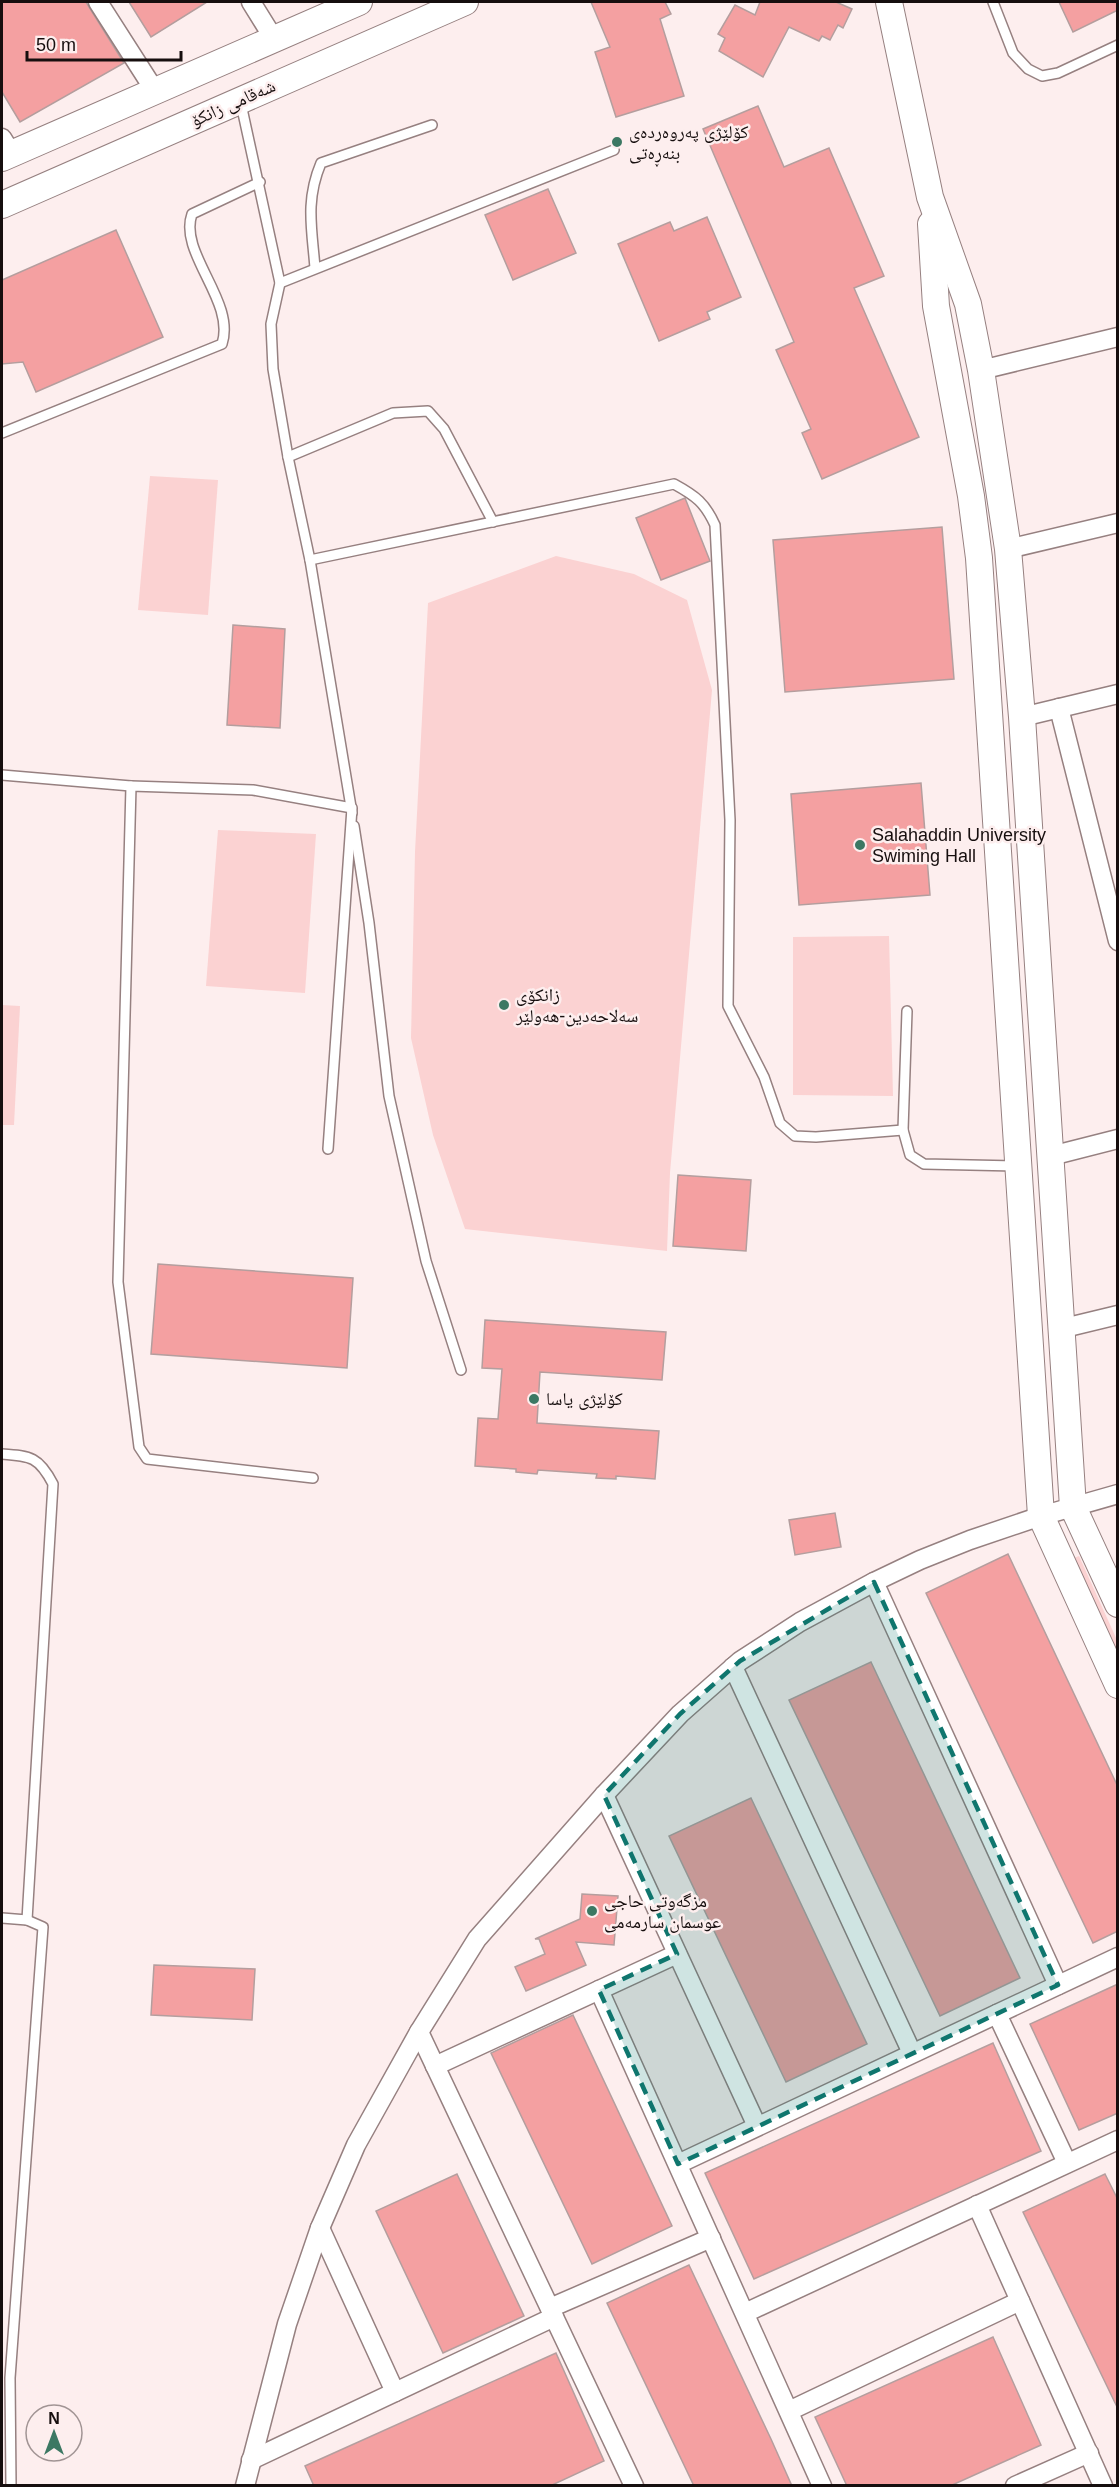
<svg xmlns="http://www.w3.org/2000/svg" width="1119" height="2487" viewBox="0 0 1119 2487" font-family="Helvetica,'Noto Naskh Arabic',sans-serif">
<rect width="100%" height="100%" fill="#fdeeee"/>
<!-- green -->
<g fill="#fbd2d2">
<polygon points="150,476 218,480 208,615 138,610"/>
<polygon points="556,556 634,574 687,600 712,690 670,1173 667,1251 465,1229 433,1135 411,1038 415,852 428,603"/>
<polygon points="218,830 316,834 305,993 206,986"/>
<polygon points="889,936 893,1096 793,1095 793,937"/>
<polygon points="2,1005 20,1006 14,1125 2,1125"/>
<polygon points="1079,1556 1117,1640 1117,1653 1074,1558"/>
</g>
<!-- building -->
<g fill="#f4a0a1" stroke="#b49e9e" stroke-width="1.5">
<polygon points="2,2 86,2 124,63 20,122 2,92"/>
<polygon points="129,2 207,2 151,37"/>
<polygon points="591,2 665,2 671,14 660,19 684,96 616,117 595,52 610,47"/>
<polygon points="760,2 836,2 852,9 843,28 838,25 830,40 822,36 819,41 789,27 763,77 719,51 725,38 718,34 735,5 755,15"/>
<polygon points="1059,2 1118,2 1118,10 1073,32"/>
<polygon points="758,106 784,167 829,148 884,276 854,288 919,437 822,479 802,433 811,429 776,350 794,342 703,129"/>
<polygon points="548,189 576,253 513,280 485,215"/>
<polygon points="707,217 741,297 707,312 710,319 659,341 618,244 670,222 674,231"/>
<polygon points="116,230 163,337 36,392 23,362 2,364 2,280"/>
<polygon points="685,498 710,561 661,580 636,518"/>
<polygon points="942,527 954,679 785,692 773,540"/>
<polygon points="233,625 285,629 280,728 227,725"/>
<polygon points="921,783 930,895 799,905 791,794"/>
<polygon points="678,1175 751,1180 746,1251 673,1246"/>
<polygon points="158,1264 353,1278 347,1368 151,1354"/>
<polygon points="485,1320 666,1332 662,1380 540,1372 537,1423 659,1431 655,1479 616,1476 616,1479 596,1478 597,1474 538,1470 537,1474 516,1472 516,1469 475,1466 478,1418 498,1419 502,1369 482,1368"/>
<polygon points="835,1513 841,1547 795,1555 789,1520"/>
<polygon points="1008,1554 1118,1787 1118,1931 1093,1943 926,1593"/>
<polygon points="871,1662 1020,1978 940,2016 789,1700"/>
<polygon points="751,1798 867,2044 786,2082 669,1836"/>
<polygon points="582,1894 618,1896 614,1945 576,1942 586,1965 526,1991 515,1967 545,1954 539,1939 535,1939 580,1919"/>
<polygon points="154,1965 255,1969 252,2020 151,2015"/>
<polygon points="1118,1984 1118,2113 1079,2130 1030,2024"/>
<polygon points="573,2015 672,2226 592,2264 491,2053"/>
<polygon points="993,2043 1041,2151 754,2279 705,2173"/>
<polygon points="457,2174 524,2316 443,2353 376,2211"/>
<polygon points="1105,2174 1118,2200 1118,2409 1023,2212"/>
<polygon points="689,2265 771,2439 792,2486 694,2486 607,2303"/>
<polygon points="993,2337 1041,2445 950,2486 847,2486 815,2417"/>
<polygon points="556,2353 604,2461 550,2486 314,2486 305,2466"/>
</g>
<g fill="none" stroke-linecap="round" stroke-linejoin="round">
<defs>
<g id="lane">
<polyline points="993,2 1013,53 1028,69 1042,76 1058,73 1118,45"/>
<polyline points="241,104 280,283 271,324 273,369 288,457 310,560 352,813"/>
<path d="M 315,268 C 312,229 305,201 321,163 L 432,125"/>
<polyline points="280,283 614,150"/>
<path d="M 2,433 L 222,344 C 236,301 178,253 192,214 L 260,182"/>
<polyline points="288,457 393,413 428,411 444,429 493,522"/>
<path d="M 310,560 L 674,484 C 696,496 705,503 715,525 L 730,820 L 728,1006 L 764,1077 L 780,1123 L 795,1136 L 816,1137 L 903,1130"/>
<polyline points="2,775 131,786"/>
<polyline points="354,826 369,923 389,1096 426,1261 461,1370"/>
<polyline points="907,1011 903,1130 910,1155 924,1164 1016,1166"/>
<path d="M 2,1454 C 31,1456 39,1457 53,1484 L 27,1920"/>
<polyline points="313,1478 147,1459 139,1447 118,1282 131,786 253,790 352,808 328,1149"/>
<polyline points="2,1918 27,1920 43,1927 10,2378 11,2486"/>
</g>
<g id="street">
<polyline points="98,2 155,91"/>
<polyline points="251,2 274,39"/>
<polyline points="2,138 12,154"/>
<polyline points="981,370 1118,337"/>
<polyline points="1008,549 1118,523"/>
<polyline points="1059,708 1118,941"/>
<polyline points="1022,717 1118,694"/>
<polyline points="1051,1156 1118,1139"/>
<polyline points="1060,1329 1118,1315"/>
<polyline points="874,1582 1058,1985"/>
<polyline points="733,1667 912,2053"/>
<polyline points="604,1795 757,2126"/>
<polyline points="599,1990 822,2486"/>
<polyline points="997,2014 1067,2163"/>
<polyline points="419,2032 634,2486"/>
<polyline points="435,2066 677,1954"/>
<polyline points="678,2164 1118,1957"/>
<polyline points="977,2205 1103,2486"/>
<polyline points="320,2228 395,2392"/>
<polyline points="550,2308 711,2238"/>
<polyline points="745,2313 1118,2140"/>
<polyline points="789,2411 1020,2301"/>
<polyline points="251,2460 554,2317"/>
<polyline points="245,2486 287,2324 320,2228 356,2145 419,2032 477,1939 604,1795 680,1714 740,1661 800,1622 874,1582 920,1560 970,1540 1041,1516 1118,1494"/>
<polyline points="1015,2486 1089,2453"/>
</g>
<g id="secondary">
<polyline points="889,2 930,197 968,304 981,370 1008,549 1022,717 1073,1507 1118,1604"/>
<polyline points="2,158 359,2"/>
<polyline points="2,205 465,2"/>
<polyline points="931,224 936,306 971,496 979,558 1041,1516 1118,1685"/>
</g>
</defs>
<!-- lane casing -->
<use href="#lane" stroke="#968080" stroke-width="12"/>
<!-- street casing -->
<use href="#street" stroke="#968080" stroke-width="21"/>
<!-- secondary casing -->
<use href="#secondary" stroke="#968080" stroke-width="28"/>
<!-- lane -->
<use href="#lane" stroke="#fff" stroke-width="9"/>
<!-- street -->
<use href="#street" stroke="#fff" stroke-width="18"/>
<!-- secondary -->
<use href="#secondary" stroke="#fff" stroke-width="26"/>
</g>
<!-- marked area -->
<path fill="#0f766e" fill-opacity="0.2" stroke="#0f766e" stroke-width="4.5" stroke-dasharray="12 8" stroke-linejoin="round" d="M 874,1582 L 1058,1985 L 678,2164 L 599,1990 L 677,1954 L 604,1795 L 680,1714 L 740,1661 Z"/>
<!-- markers -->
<g fill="#3c7863" stroke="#fdeeee" stroke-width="2">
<circle cx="617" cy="142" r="6"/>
<circle cx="860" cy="845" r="6"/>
<circle cx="504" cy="1005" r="6"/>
<circle cx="534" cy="1399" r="6"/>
<circle cx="592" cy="1911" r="6"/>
</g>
<g text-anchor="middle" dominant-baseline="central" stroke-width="5" stroke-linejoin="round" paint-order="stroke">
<!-- street labels -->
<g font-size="18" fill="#160e0e" stroke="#fdeeee">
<text transform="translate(233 103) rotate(-24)">شەقامی زانکۆ</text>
</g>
<!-- poi labels -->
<g font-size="18" fill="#160e0e" stroke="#fdeeee" text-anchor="start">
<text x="629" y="132">کۆلێژی پەروەردەی<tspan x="629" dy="21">بنەڕەتی</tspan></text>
<text x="872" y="835">Salahaddin University<tspan x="872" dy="21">Swiming Hall</tspan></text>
<text x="516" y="995">زانکۆی<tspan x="516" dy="21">سەلاحەدین-هەولێر</tspan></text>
<text x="546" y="1399">کۆلێژی یاسا</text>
<text x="604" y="1901">مزگەوتی حاجی<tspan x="604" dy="21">عوسمان سارمەمی</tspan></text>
</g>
</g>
<!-- border -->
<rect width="1119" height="2487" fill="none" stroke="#160e0e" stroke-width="6"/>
<!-- north arrow -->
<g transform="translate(54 2433)"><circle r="28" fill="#fdeeee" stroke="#a19494" stroke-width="1.5"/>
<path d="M0-4.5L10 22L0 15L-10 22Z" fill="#3c7863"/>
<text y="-9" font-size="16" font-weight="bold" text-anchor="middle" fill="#160e0e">N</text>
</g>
<!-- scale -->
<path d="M27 51v9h154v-9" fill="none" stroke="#160e0e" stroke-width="3"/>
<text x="36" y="51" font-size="18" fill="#160e0e" stroke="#fdeeee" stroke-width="4.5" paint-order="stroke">50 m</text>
</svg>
